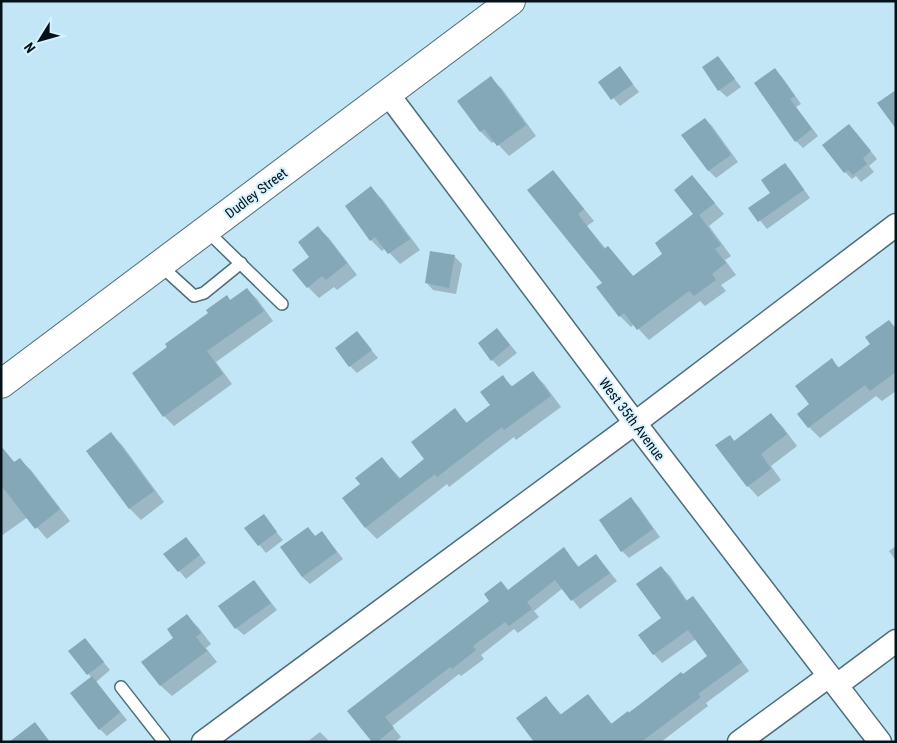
<svg xmlns="http://www.w3.org/2000/svg" width="897" height="743" viewBox="0 0 897 743" font-family="'Roboto Condensed',sans-serif">
<rect width="100%" height="100%" fill="#c2e6f5"/>
<!-- shadow -->
<g fill="#0003">
<polygon points="718,58 741,87 727,97 719,90"/>
<polygon points="620,68 639,92 620,106 600,82"/>
<polygon points="775,70 782,77 801,104 796,107 818,136 803,148 796,141"/>
<polygon points="491,78 502,89 536,136 509,156 495,141 492,143 481,132 459,101"/>
<polygon points="705,119 712,126 738,162 716,178 709,171 683,135"/>
<polygon points="856,133 877,159 869,166 874,172 861,182 856,176 852,179 845,172"/>
<polygon points="785,164 792,172 810,198 767,229 750,208 771,193"/>
<polygon points="553,172 563,183 594,221 587,226 606,249 608,247 634,277 664,254 695,215 692,177 724,214 709,226 731,256 725,260 736,275 721,285 726,291 705,306 700,301 649,340 634,324 631,327 620,316"/>
<polygon points="371,188 382,199 420,250 400,264 385,248 382,251 371,240"/>
<polygon points="318,228 329,238 357,275 337,290 334,287 319,298 308,287 311,257"/>
<polygon points="454,256 462,264 456,294 433,290 426,282"/>
<polygon points="247,289 257,299 273,321 216,362 232,384 174,426 164,416 169,347 210,313 227,297 231,301"/>
<polygon points="889,322 896,328 896,391 882,401 876,396 820,438 809,427 811,405 831,360 840,368 872,344"/>
<polygon points="357,333 378,358 357,373 350,366"/>
<polygon points="504,337 517,353 499,367 492,360"/>
<polygon points="533,373 544,384 561,407 516,440 514,437 449,487 447,484 377,539 366,528 344,499 362,485 382,459 401,479 426,459 455,410 468,424 492,406 503,377 513,387"/>
<polygon points="771,415 782,426 797,446 771,466 781,480 758,497 748,486 730,436 735,442"/>
<polygon points="111,434 122,445 164,502 141,520 130,509"/>
<polygon points="1,448 15,463 20,460 31,470 70,521 47,539 28,517 1,536"/>
<polygon points="631,499 638,506 660,537 629,558 622,551"/>
<polygon points="263,516 283,540 266,553 246,529"/>
<polygon points="308,529 316,537 322,532 343,559 310,584 302,577"/>
<polygon points="193,546 206,563 186,579 165,554"/>
<polygon points="896,546 896,561 889,551"/>
<polygon points="563,549 579,567 596,555 617,581 580,609 563,588 534,611 539,617 518,633 514,629 481,655 484,659 461,676 459,674 392,726 401,737 395,742 374,742 349,711 491,601 509,591"/>
<polygon points="661,567 670,576 688,602 693,598 701,607 749,671 706,703 708,706 661,742 536,742 546,698 562,715 588,695 612,724 709,656 696,639 662,663 654,654 663,619"/>
<polygon points="254,581 277,610 244,635 236,628"/>
<polygon points="187,616 198,627 211,644 206,648 217,662 172,696 161,686 143,662 175,638"/>
<polygon points="85,639 110,670 96,682 127,720 107,736 100,729 91,677 70,651"/>
<polygon points="320,732 330,742 307,742"/>
</g>
<!-- building -->
<g fill="#85a8b7">
<polygon points="718,56 735,79 718,91 702,67"/>
<polygon points="620,66 633,84 611,100 598,82"/>
<polygon points="775,68 795,96 790,99 812,129 795,142 754,83"/>
<polygon points="491,76 526,125 497,146 484,129 480,132 457,101"/>
<polygon points="896,90 896,129 877,103"/>
<polygon points="705,118 731,155 708,171 681,135"/>
<polygon points="849,124 871,151 863,158 867,164 853,175 848,170 844,173 822,145"/>
<polygon points="785,163 804,190 758,222 748,208 770,193 761,180"/>
<polygon points="553,170 584,209 578,214 604,249 608,246 633,276 662,254 655,243 693,214 674,190 692,175 715,203 699,215 721,245 715,249 726,263 712,274 716,280 694,296 689,291 637,330 624,313 619,317 596,287 602,283 527,190"/>
<polygon points="371,186 410,239 388,254 375,237 370,241 345,206"/>
<polygon points="318,226 347,263 326,280 322,276 307,288 292,270 309,257 298,242"/>
<polygon points="430,251 455,255 449,288 425,283"/>
<polygon points="247,288 264,311 207,351 223,374 163,417 132,373 167,347 165,344 208,313 206,310 227,295 230,300"/>
<polygon points="889,320 896,329 896,372 870,391 865,385 808,428 797,414 809,404 795,386 832,358 838,368 870,344 865,337"/>
<polygon points="497,328 510,345 491,361 478,343"/>
<polygon points="357,331 372,350 349,367 335,348"/>
<polygon points="533,371 551,396 504,430 502,427 437,477 435,474 365,528 342,498 360,484 355,478 382,457 399,479 424,459 411,442 455,408 466,423 490,405 480,392 503,375 511,387"/>
<polygon points="771,413 787,434 761,454 771,469 747,487 715,445 730,435 734,441"/>
<polygon points="111,432 154,491 129,509 86,451"/>
<polygon points="1,446 14,462 20,458 60,509 35,529 1,485"/>
<polygon points="631,497 653,529 621,552 599,520"/>
<polygon points="264,514 277,532 258,546 244,528"/>
<polygon points="308,527 315,536 322,531 337,552 302,577 280,547"/>
<polygon points="186,537 200,555 178,572 163,554"/>
<polygon points="564,547 578,567 596,554 610,573 571,601 555,580 527,602 532,609 509,626 505,622 473,646 476,650 452,669 450,667 385,717 394,728 377,742 372,742 347,711 489,601 484,594 501,581 508,590"/>
<polygon points="661,566 686,601 693,596 742,662 698,694 701,697 641,742 534,742 516,718 546,696 560,715 588,694 611,724 628,711 629,713 681,672 683,674 707,656 688,630 653,655 638,635 661,618 636,584"/>
<polygon points="254,580 271,603 235,629 218,606"/>
<polygon points="187,614 201,633 196,637 207,651 160,686 141,662 173,638 167,629"/>
<polygon points="85,638 104,662 87,675 68,651"/>
<polygon points="92,676 120,712 99,730 70,693"/>
<polygon points="35,722 50,742 9,742"/>
</g>
<g fill="none" stroke-linecap="round" stroke-linejoin="round">
<defs>
<g id="lane">
<polyline points="206,230 282,304"/>
<polyline points="160,265 194,296 204,293 241,263"/>
<polyline points="121,687 164,742"/>
</g>
<g id="street">
<polyline points="388,94 635,423 880,742"/>
<polyline points="837,685 896,641"/>
<polyline points="203,742 635,423 896,225"/>
<polyline points="739,742 829,676"/>
</g>
<polyline id="secondary" points="1,384 511,1"/>
</defs>
<!-- lane casing -->
<use href="#lane" stroke="#4d6e7b" stroke-width="14"/>
<!-- street casing -->
<use href="#street" stroke="#4d6e7b" stroke-width="25"/>
<!-- secondary casing -->
<use href="#secondary" stroke="#4d6e7b" stroke-width="30"/>
<!-- lane -->
<use href="#lane" stroke="#fff" stroke-width="11"/>
<!-- street -->
<use href="#street" stroke="#fff" stroke-width="22"/>
<!-- secondary -->
<use href="#secondary" stroke="#fff" stroke-width="28"/>
</g>
<g text-anchor="middle" dominant-baseline="central" stroke-width="4" stroke-linejoin="round" paint-order="stroke">
<!-- street labels -->
<g font-size="14" fill="#051217" stroke="#d5f2fe">
<text transform="translate(256 193) rotate(-37)">Dudley Street</text>
<text transform="translate(632 419) rotate(53)">West 35th Avenue</text>
</g>
</g>
<!-- border -->
<rect width="897" height="743" fill="none" stroke="#051217" stroke-width="5"/>
<!-- north arrow -->
<g transform="translate(40 40) rotate(233)" stroke="#d5f2fe" stroke-width="4" paint-order="stroke">
<path d="M0-4L9 19L0 12L-9 19Z" fill="#051217"/>
<text y="-8" font-size="14" font-weight="bold" text-anchor="middle" fill="#051217">N</text>
</g>
</svg>
